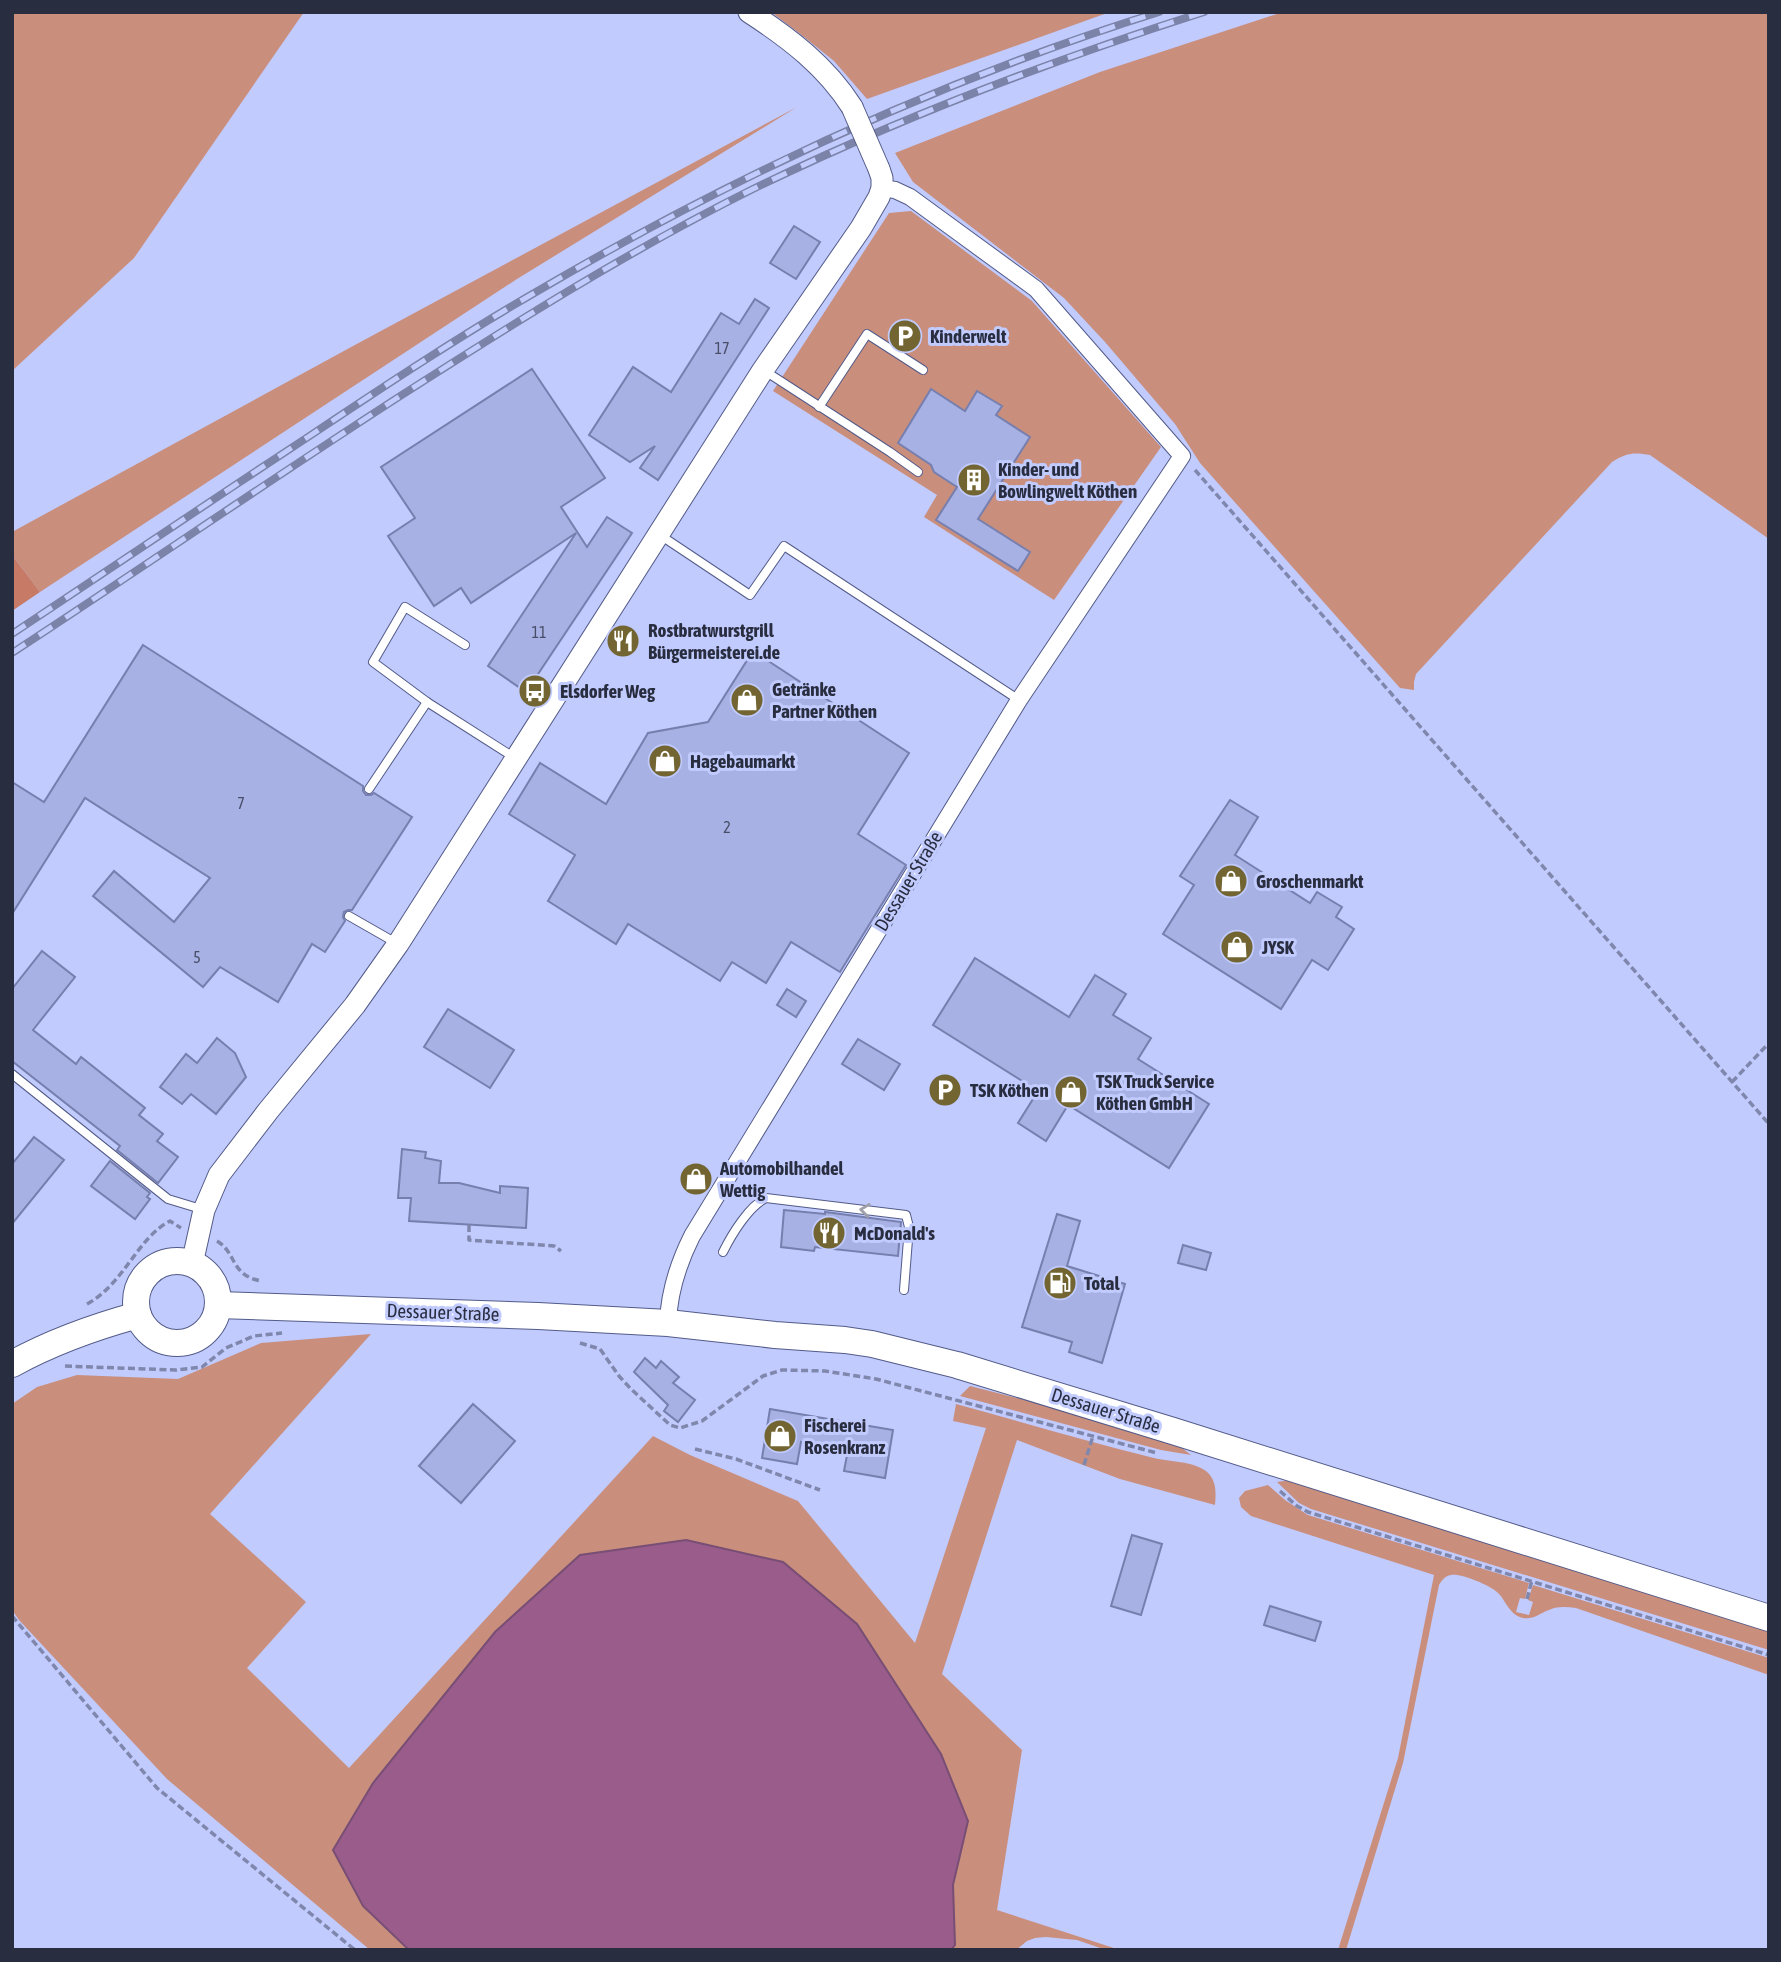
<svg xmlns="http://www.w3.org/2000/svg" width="1781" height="1962" viewBox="0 0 1781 1962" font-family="'Asap Condensed',sans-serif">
<rect width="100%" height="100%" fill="#c1cbfe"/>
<!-- green -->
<g fill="#ca8e7d">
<polygon points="12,12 304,12 134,258 12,371"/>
<polygon points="771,12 1110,12 867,99 834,61 799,33"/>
<path d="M 1283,12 L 1769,12 L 1769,539 L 1650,455 C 1634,452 1626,453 1612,462 L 1416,674 L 1414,682 L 1414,690 L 1400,688 L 1200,463 L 1175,424 L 1105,342 L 1064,298 L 913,182 L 895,153 L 1100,72 Z"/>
<polygon points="797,107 517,279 40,592 12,555 12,532 353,346"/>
<polygon points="911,211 1032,301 1161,447 1054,600 924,517 937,495 773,391 889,213"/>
<path d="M 371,1334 L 210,1514 L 306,1602 L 247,1668 L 349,1768 L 653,1436 L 690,1455 L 798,1501 L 915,1643 L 986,1428 L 953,1421 L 956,1404 C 1022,1422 1088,1442 1154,1458 C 1170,1462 1192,1461 1206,1471 C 1217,1480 1216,1493 1215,1505 L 1120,1479 L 1017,1440 L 942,1674 L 1022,1750 L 997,1910 L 1120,1950 L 1106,1950 L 1077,1940 L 1046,1937 L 1035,1938 L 1027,1941 L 1016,1950 L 951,1950 L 955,1945 L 953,1885 L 968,1821 L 941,1753 L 857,1624 L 783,1562 L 496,1632 L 373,1783 L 333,1850 L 397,1937 L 409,1950 L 370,1950 L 167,1779 L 19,1620 L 12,1610 L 12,1404 L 37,1387 L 77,1375 L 178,1379 L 261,1343 Z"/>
<polygon points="970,1386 1104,1420 1178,1445 1191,1455 1161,1450 960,1396"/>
<polygon points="1291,1480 1769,1629 1769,1650 1311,1509 1299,1503 1277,1482"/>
<path d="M 1268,1485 L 1285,1500 L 1308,1515 L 1529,1583 L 1525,1599 L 1520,1598 L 1516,1612 L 1529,1615 L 1533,1602 L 1528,1600 L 1533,1585 L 1769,1658 L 1769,1675 L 1576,1608 C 1567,1607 1558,1606 1549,1610 C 1540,1613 1533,1620 1523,1618 C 1509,1615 1506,1600 1497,1592 C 1489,1585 1461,1573 1451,1575 C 1445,1576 1442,1580 1439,1585 L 1403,1763 L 1346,1950 L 1338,1950 L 1398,1758 L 1434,1575 L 1251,1516 L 1241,1507 L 1239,1498 L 1245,1491 Z"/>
</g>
<!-- forest -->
<polygon fill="#c77a66" points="12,555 40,592 12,611"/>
<!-- water -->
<polygon fill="#9a5c8b" stroke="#784e74" stroke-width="2" points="686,1540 783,1562 857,1624 941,1754 968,1821 953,1885 955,1945 951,1950 409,1950 363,1906 333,1850 373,1783 495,1632 580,1555"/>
<!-- building -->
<g fill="#a7b1e3" stroke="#767fae" stroke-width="2">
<polygon points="794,226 820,242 796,279 770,263"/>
<polygon points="755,299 769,308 658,480 640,468 655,446 630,462 589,435 633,367 671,392 721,313 739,324"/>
<polygon points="532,369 605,478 561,507 587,547 607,517 632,533 526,692 488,666 576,533 471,603 461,588 434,606 388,536 415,518 381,467"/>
<polygon points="931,389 965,411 977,391 1002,406 996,415 1030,437 978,519 1030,552 1018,571 936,520 957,487 934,472 931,465 898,443"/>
<polygon points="143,645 363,786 363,791 366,795 371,795 374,793 412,817 352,910 348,910 344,912 343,917 345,921 325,952 312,944 278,1002 220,967 203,987 93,896 114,871 174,922 210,878 85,798 12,914 12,782 44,802"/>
<polygon points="753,651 909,753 858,834 906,865 840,972 791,942 766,983 732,962 720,981 628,924 616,944 548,901 575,855 509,814 540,763 606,804 648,733 708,722"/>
<polygon points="1230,800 1258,817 1235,855 1310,903 1317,892 1342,907 1336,917 1354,929 1328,970 1312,960 1281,1009 1163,934 1194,885 1180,876"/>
<polygon points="42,951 75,977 33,1030 76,1064 81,1057 145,1108 139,1115 163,1134 157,1141 178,1157 158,1183 117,1150 120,1146 12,1061 12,989"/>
<polygon points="975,958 1069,1017 1095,975 1126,994 1113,1015 1151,1038 1138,1059 1209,1104 1169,1168 1068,1105 1046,1141 1018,1123 1038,1091 933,1025"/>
<polygon points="787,989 806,1001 796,1017 777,1005"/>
<polygon points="448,1009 514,1050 490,1088 424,1047"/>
<polygon points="217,1038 235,1053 246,1077 216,1114 191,1094 182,1104 160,1087 186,1054 197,1063"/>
<polygon points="858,1039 900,1064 884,1090 842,1064"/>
<polygon points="34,1137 64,1160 12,1224 12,1164"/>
<polygon points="402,1149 426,1152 425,1158 441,1161 439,1183 459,1183 500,1193 500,1186 528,1188 526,1228 409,1221 411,1198 398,1198"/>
<polygon points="110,1161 150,1193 147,1197 150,1199 135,1219 91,1186"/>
<polygon points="784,1210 825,1214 825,1212 901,1222 898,1256 815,1247 814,1251 781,1247"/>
<polygon points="1057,1214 1080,1221 1067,1266 1125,1284 1102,1363 1069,1352 1072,1342 1022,1327"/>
<polygon points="1183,1245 1211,1253 1206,1270 1178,1263"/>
<polygon points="645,1358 656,1368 661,1361 679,1377 673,1383 695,1400 678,1422 664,1411 668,1405 634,1372"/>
<polygon points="473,1404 515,1441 461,1503 419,1466"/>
<polygon points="770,1409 893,1430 885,1478 844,1471 848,1450 801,1442 797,1464 762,1458"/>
<polygon points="1132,1535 1162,1544 1141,1615 1111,1606"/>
<polygon points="1270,1606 1321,1622 1315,1641 1264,1625"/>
</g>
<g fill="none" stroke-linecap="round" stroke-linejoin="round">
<defs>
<g id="service">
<polyline points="765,371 890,452 918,472"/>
<polyline points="819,407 867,334 923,370"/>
<polyline points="660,535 750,595 784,546 1019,700"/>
<polyline points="465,645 405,607 373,662 427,702 515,758"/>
<polyline points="369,789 427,702"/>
<polyline points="349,916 398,944"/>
<polyline points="12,1074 168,1199 201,1209"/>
<path d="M 723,1252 C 732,1234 749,1206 766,1198 L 906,1215 L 909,1227 L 904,1290"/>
</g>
<path id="minor" d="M 668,1323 C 669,1292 678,1264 692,1236 L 1019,700 L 1182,456 L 1036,289 L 910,197 L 895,190 L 882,188"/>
<g id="tertiary">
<path d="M 749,12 C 789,38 826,66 852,107"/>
<polyline points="192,1264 204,1210 219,1175 268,1111 355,1005 398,944 763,370 861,228 879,197 882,188 882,178 879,169"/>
</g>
<g id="primary">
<circle cx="177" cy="1302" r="41"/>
<polyline points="218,1305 538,1316 668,1323 775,1335 845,1340 872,1344 957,1365 1173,1431 1769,1618"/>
<path d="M 12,1364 C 52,1342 94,1327 138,1315"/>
</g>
</defs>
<!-- service casing -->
<use href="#service" stroke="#535b88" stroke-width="10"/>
<!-- minor casing -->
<use href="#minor" stroke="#535b88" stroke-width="18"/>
<!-- tertiary casing -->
<use href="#tertiary" stroke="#535b88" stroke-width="23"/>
<!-- primary casing -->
<use href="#primary" stroke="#535b88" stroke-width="28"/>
<!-- path -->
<g stroke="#8087ad" stroke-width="3.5" stroke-dasharray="7 3.5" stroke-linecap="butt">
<polyline points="1195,470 1769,1124"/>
<polyline points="1732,1082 1769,1043"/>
<polyline points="469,1225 469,1240 554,1246 561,1251"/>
<path d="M 217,1241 C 237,1253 230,1275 261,1281"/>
<path d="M 87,1304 C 124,1284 138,1237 170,1221 L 181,1228"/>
<polyline points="580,1343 600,1349 619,1376 631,1389 670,1425 680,1428 702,1421 763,1376 782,1370 825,1371 876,1379 1157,1453"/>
<polyline points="65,1366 176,1370 202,1367 226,1348 254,1336 282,1333"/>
<polyline points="695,1449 736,1459 820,1490"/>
<polyline points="1084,1465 1093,1436"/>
<polyline points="1280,1491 1297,1506 1308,1512 1769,1655"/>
<polyline points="1527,1599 1532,1580"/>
<polyline points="12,1616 157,1788 355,1950"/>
</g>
<!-- service -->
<use href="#service" stroke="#fff" stroke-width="8"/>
<!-- minor -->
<use href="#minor" stroke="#fff" stroke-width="16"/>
<!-- tertiary -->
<use href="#tertiary" stroke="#fff" stroke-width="21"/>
<!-- primary -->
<use href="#primary" stroke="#fff" stroke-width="26"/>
<defs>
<g id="rail">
<path d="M 12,634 C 111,568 209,502 308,437 C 383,387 458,337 536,292 C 732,177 941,80 1159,12"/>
<path d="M 12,653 C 140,569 266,483 394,400 C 511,325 628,251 753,189 C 899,118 1050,61 1204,12"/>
</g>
</defs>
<!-- rail casing -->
<use href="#rail" stroke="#7c83a8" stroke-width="8"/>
<!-- rail -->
<use href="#rail" stroke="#c1cbfe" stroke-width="5" stroke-dasharray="16" stroke-linecap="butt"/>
<defs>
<polyline id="tertiary-bridge" points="852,107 879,169"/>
</defs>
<!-- tertiary-bridge casing -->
<use href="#tertiary-bridge" stroke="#535b88" stroke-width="23" stroke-linecap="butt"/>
<!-- tertiary-bridge -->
<use href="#tertiary-bridge" stroke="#fff" stroke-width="21"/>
</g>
<!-- one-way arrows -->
<defs><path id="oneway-chevron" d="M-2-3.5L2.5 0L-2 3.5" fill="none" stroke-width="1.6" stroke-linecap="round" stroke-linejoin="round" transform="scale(1.75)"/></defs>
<use stroke="#9fa0a9" href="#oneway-chevron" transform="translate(865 1210) rotate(-173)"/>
<!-- icons -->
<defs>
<symbol id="parking-disc" viewBox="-11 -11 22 22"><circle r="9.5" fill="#726532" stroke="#c1cbfe"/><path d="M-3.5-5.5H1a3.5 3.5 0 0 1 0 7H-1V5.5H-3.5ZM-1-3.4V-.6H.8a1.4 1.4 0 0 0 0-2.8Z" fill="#fff"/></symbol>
<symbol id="building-disc" viewBox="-11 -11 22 22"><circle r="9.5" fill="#726532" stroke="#c1cbfe"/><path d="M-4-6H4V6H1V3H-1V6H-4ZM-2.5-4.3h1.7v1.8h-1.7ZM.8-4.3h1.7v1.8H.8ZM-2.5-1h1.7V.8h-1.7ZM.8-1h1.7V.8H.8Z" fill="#fff"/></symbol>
<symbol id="restaurant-disc" viewBox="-11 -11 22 22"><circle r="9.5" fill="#726532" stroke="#c1cbfe"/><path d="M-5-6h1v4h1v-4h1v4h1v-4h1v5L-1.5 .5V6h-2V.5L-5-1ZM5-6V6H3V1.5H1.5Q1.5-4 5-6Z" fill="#fff"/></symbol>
<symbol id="bus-disc" viewBox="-11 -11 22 22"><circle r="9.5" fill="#726532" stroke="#c1cbfe"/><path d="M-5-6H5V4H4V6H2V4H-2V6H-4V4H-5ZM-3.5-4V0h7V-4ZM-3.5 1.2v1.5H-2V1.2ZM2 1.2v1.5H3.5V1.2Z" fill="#fff"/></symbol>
<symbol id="shop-disc" viewBox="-11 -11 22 22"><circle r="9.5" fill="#726532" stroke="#c1cbfe"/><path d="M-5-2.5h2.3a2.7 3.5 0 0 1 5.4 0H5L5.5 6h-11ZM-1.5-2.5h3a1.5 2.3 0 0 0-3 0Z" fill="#fff"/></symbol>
<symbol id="fuel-disc" viewBox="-11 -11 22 22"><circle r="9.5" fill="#726532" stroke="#c1cbfe"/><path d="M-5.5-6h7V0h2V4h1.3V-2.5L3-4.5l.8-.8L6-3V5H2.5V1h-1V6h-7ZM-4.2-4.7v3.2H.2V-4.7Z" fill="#fff"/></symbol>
</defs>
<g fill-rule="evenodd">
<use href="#parking-disc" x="886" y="317" width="38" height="38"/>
<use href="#building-disc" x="955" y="461" width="38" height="38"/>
<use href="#restaurant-disc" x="604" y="622" width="38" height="38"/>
<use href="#bus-disc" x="516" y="672" width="38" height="38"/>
<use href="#shop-disc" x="728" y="681" width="38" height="38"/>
<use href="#shop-disc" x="646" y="742" width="38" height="38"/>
<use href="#shop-disc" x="1212" y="862" width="38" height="38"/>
<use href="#shop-disc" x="1218" y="928" width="38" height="38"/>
<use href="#parking-disc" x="926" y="1071" width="38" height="38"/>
<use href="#shop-disc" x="1052" y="1073" width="38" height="38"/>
<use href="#shop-disc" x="677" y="1160" width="38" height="38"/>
<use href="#restaurant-disc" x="810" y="1214" width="38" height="38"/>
<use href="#fuel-disc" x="1041" y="1264" width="38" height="38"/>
<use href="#shop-disc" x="761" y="1417" width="38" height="38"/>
</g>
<g text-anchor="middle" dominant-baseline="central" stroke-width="6" stroke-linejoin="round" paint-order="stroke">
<!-- number labels -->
<g font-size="16" fill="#484e69">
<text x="722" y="348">17</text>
<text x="539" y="632">11</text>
<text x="241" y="803">7</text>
<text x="727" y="827">2</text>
<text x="197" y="957">5</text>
</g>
<!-- poi labels -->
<g font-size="19" font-weight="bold" fill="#292d40" stroke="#c1cbfe" text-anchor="start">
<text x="930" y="336">Kinderwelt</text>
<text x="998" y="469">Kinder- und<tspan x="998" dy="22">Bowlingwelt Köthen</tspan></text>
<text x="648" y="630">Rostbratwurstgrill<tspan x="648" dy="22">Bürgermeisterei.de</tspan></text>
<text x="772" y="689">Getränke<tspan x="772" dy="22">Partner Köthen</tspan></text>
<text x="560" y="691">Elsdorfer Weg</text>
<text x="690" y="761">Hagebaumarkt</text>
<text x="1256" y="881">Groschenmarkt</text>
<text x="1262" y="947">JYSK</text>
<text x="1096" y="1081">TSK Truck Service<tspan x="1096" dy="22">Köthen GmbH</tspan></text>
<text x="970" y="1090">TSK Köthen</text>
<text x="720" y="1168">Automobilhandel<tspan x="720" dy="22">Wettig</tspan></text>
<text x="854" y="1233">McDonald's</text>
<text x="1084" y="1283">Total</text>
<text x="804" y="1425">Fischerei<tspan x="804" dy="22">Rosenkranz</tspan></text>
</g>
<!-- street labels -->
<g font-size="19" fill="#292d40" stroke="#c1cbfe">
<text transform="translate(908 881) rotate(-59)">Dessauer Straße</text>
<text transform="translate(443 1312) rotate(2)">Dessauer Straße</text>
<text transform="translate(1106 1410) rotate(17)">Dessauer Straße</text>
</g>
</g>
<!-- border -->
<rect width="1781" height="1962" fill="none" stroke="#292d40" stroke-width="28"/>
</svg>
